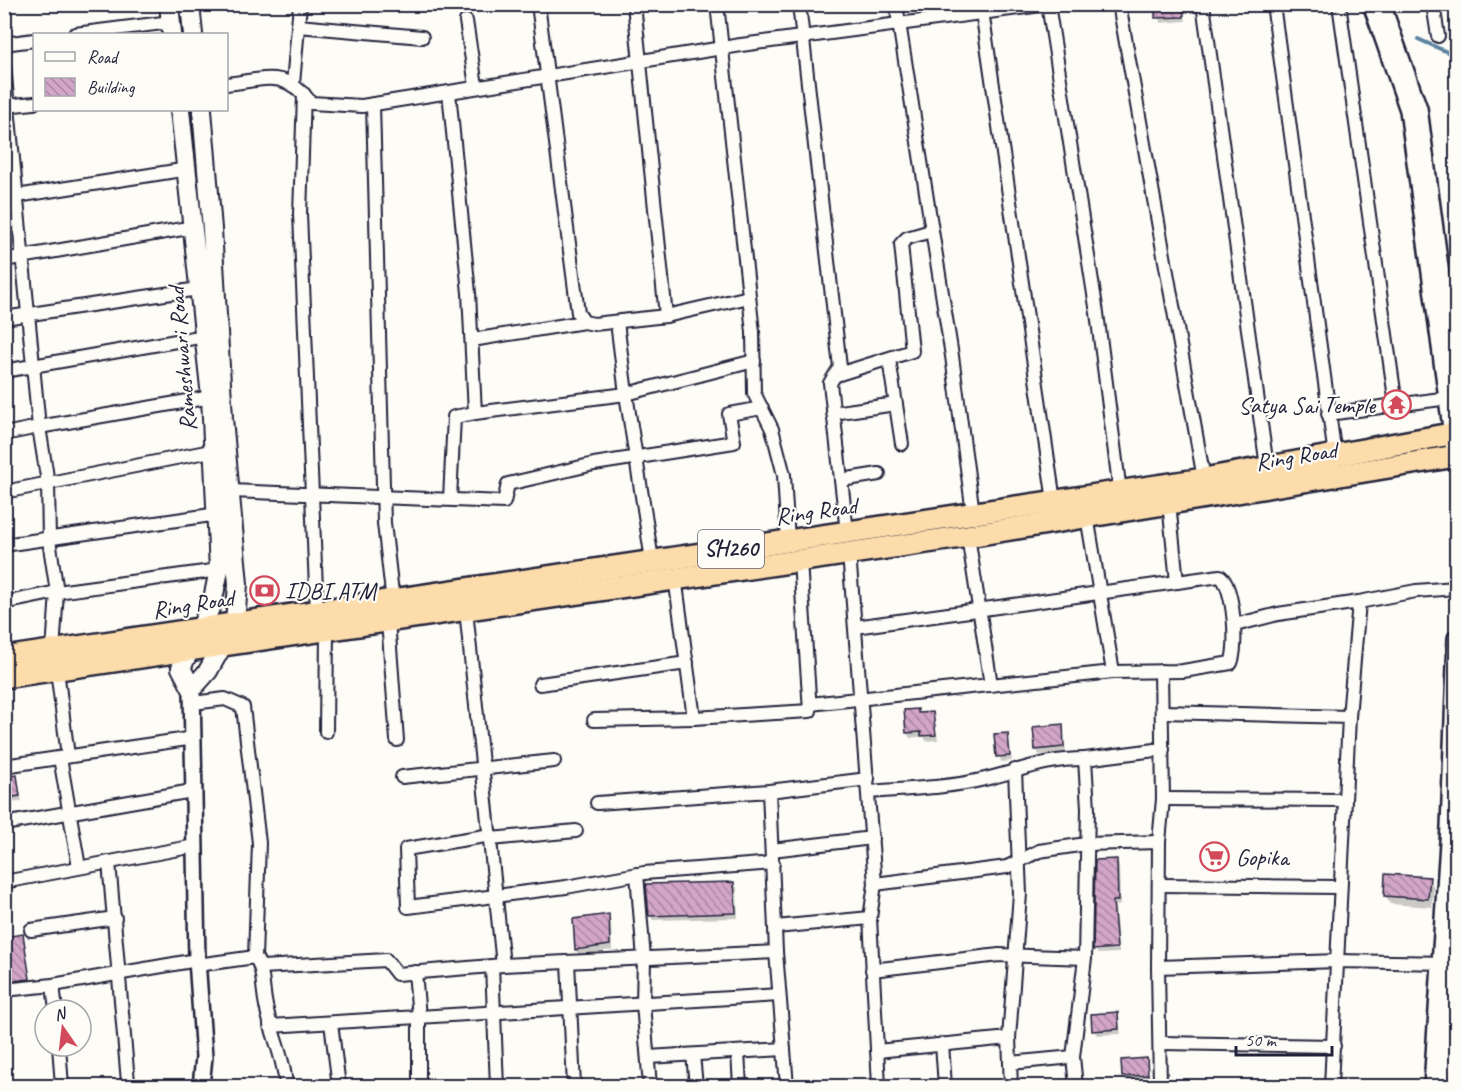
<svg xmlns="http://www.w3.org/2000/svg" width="1461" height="1091" viewBox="0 0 1461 1091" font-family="Caveat,sans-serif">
<defs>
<pattern id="building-back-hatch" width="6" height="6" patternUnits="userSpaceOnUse" patternTransform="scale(1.5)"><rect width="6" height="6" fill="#d3a6c8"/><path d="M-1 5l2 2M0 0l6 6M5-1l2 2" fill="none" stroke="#ab87a4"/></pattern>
</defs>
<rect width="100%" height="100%" fill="#fdfcf7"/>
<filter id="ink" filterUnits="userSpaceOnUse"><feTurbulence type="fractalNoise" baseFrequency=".0167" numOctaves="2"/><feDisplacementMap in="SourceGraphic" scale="12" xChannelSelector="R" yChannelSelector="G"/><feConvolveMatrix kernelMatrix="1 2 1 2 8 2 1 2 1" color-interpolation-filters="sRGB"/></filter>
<g filter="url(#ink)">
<!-- shadow -->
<g fill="#0003">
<polygon points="1156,4 1182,7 1186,21 1160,23"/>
<polygon points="917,710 919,715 933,714 938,740 926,741 924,736 910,738 907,733"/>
<polygon points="1062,726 1066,752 1039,755 1036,750"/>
<polygon points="1007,735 1012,761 1001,762 996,736"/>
<polygon points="16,776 22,801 12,803 9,798"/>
<polygon points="1116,860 1119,865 1120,905 1115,906 1118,946 1096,948 1096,950 1095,949"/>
<polygon points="1429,879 1434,887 1432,907 1390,904 1385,896"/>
<polygon points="734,883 737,888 738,918 653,920 650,915"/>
<polygon points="608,916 611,921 612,950 579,955 576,950 575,920"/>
<polygon points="22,935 32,984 4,987 4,937"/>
<polygon points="1119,949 1119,953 1098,954 1096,951"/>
<polygon points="1117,1014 1121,1034 1097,1035 1094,1030"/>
<polygon points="1146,1060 1150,1080 1126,1082 1123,1077"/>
</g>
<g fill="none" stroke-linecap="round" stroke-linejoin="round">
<!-- stream -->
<g stroke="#5c83a0" stroke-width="4">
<polyline points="1362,4 1366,14"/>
<polyline points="1418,39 1456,56"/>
</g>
</g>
<!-- building -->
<g fill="url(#building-back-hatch)" stroke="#22223b" stroke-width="1.5">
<polygon points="1155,4 1183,5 1184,17 1155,18"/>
<polygon points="918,709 918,713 933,712 936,735 921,736 921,732 906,733 904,710"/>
<polygon points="1063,724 1064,747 1035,750 1033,727"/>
<polygon points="1008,733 1010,756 996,757 994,734"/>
<polygon points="17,775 20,796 7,798 4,777"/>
<polygon points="1117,859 1118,901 1113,901 1117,948 1093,950 1095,860"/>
<polygon points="1385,874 1430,877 1428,899 1384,896"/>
<polygon points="734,882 736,913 649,916 646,884"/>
<polygon points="609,914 610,945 575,950 573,919"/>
<polygon points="23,934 30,979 4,982 4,937"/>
<polygon points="1118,1012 1119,1029 1092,1031 1091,1014"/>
<polygon points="1147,1058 1148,1075 1122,1077 1121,1060"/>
</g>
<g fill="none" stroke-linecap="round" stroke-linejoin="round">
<defs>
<g id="minor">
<polyline points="538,4 578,313 584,322 594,324 666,316 634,4"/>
<polyline points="717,4 753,332 754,393 772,429 784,475 788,541"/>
<polyline points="799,4 840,367 830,383 847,532"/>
<polyline points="896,4 952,356 973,513"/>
<polyline points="981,4 1054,501"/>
<polyline points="1048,4 1097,313 1120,492"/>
<polyline points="1119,4 1204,479"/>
<polyline points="1203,4 1267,467"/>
<polyline points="1273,4 1335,456"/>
<polyline points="1433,4 1438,36"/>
<polyline points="466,21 476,86"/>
<polyline points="298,26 422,37"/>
<polyline points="75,34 171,22"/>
<polyline points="4,44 34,40"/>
<polyline points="4,66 39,427 4,434"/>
<path d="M 226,84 C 265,80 284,68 311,103 L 362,106 L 741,45 L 1049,4"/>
<polyline points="293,84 300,4"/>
<polyline points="449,92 469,293 475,413 626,394 617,322"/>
<polyline points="304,94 300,214 317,612"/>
<polyline points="373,104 384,523 393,602"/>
<polyline points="4,106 34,103"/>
<polyline points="4,198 188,169"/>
<polyline points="4,260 194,227"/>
<polyline points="666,316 749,297"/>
<polyline points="4,318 205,288"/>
<polyline points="472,340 584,322"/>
<polyline points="889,359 902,444"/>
<polyline points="4,371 205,336"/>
<polyline points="836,375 912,351 901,244 907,238 931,231"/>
<polyline points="1396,405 1456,397"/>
<polyline points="833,413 896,404"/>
<polyline points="1328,414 1396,405 1339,4"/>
<polyline points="841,480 879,474"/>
<polyline points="230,491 504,502 508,484 594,464 734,442 729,414 762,408"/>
<polyline points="4,492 221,449"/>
<polyline points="450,499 454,417 475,413"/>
<polyline points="1169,503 1177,582"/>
<polyline points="1087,516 1113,672"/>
<polyline points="968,536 991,685"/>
<polyline points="4,545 218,514"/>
<polyline points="849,553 875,884 870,918 879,1086"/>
<polyline points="652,560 626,394 754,361"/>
<polyline points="675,577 694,718 810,711 800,561"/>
<polyline points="4,603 57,592 49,540 48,483 39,427 211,397"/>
<polyline points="466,610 503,965"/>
<polyline points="388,621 397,740"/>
<polyline points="1235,625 1278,614 1359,602"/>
<polyline points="53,651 57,592 219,570"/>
<polyline points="57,670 68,756"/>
<polyline points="540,684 687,663"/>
<polyline points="193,703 225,699 243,707 259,843 255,957"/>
<path d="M 810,704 L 1113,672 L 1183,671 L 1231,663 C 1238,648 1234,586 1220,576 L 855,627"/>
<polyline points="1349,717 1359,602 1416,591 1456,588"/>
<polyline points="594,720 694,718"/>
<polyline points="326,732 327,630"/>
<polyline points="60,758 79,867"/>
<polyline points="4,766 194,738"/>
<polyline points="402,777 554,761"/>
<polyline points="769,791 776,952 787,1086"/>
<path d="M 869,792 C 907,789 948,788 985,779 C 1023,770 1044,759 1085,759"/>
<polyline points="1163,799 1345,800 1349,717 1163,712"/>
<polyline points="597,803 769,791 868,779"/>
<polyline points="4,824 192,791"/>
<polyline points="491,835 406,849 408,907 566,887 644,873 773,863"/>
<polyline points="491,839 576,831"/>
<polyline points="772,850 872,838"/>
<polyline points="109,862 128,1082"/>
<polyline points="637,874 644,959 643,1004 650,1086"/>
<polyline points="4,882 195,846"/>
<polyline points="875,884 1007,867 1039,851 1086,844 1159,842"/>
<polyline points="1159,885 1339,887"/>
<polyline points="776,927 870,918"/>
<polyline points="31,930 115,918"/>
<polyline points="568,962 574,1086"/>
<path d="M 197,965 L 255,957 C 263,968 262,980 264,993 C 267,1026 284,1054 286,1086"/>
<polyline points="492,966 497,1086"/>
<polyline points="262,967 386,960 397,974 503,965 776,952"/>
<polyline points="1158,967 1338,961 1448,963"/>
<polyline points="872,970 999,955 1085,958"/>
<polyline points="415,972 419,1017 419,1086"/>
<polyline points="53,985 56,1010"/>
<polyline points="4,990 53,985 197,960"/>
<polyline points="331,1023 339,1086"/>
<polyline points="270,1026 779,995"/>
<polyline points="1009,1038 1011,1086"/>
<polyline points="1161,1043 1334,1046"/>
<polyline points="942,1044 945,1086"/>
<polyline points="59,1046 62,1086"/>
<polyline points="877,1051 1009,1038 1020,894 1015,770"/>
<polyline points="738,1053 740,1086"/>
<polyline points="693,1055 696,1086"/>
<polyline points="648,1057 784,1049"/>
<polyline points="1010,1063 1073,1057"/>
<polyline points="1076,1086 1073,1057 1085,958 1088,809 1085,759 1163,749"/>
<polyline points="1160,1086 1158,967 1159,842 1163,799 1161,671"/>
<polyline points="1331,1086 1345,800"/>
</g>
<g id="tertiary">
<polyline points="1371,4 1408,110 1456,465"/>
<polyline points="1382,4 1419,108 1456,388"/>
<polyline points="192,689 197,960 204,1057 201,1086"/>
<polyline points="1432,1086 1449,827 1456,638"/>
<polyline points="1444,1086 1456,920"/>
</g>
<g id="secondary">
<polyline points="169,4 172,34"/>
<polyline points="190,4 193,34"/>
<polyline points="180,110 211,397 219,570 212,604 181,668 192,689 208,671 235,623 238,584 223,418 212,229 202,110"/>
</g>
<g id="trunk">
<polyline points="4,658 1204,479 1456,433"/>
<polyline points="4,677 968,536 1456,456"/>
</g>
</defs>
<!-- minor casing -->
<use href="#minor" stroke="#22223b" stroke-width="16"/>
<!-- tertiary casing -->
<use href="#tertiary" stroke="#22223b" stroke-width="20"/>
<!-- secondary casing -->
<use href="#secondary" stroke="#22223b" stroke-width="22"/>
<!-- trunk casing -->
<use href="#trunk" stroke="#22223b" stroke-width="26"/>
<!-- minor -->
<use href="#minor" stroke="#fdfcf7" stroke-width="12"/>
<!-- tertiary -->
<use href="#tertiary" stroke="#fdfcf7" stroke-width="15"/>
<!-- secondary -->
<use href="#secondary" stroke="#fdfcf7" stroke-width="18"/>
<!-- trunk -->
<use href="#trunk" stroke="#fcdcab" stroke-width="21"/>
</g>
</g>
<!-- icons -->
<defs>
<symbol id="temple-ring" viewBox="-11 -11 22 22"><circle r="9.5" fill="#fdfcf7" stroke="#d1495b" stroke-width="1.5"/><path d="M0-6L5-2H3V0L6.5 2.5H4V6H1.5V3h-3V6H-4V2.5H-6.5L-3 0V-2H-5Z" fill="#d1495b"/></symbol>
<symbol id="bank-ring" viewBox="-11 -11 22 22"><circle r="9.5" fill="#fdfcf7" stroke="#d1495b" stroke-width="1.5"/><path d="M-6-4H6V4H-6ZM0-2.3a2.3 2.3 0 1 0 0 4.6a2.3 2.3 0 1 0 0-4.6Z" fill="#d1495b"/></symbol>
<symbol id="supermarket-ring" viewBox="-11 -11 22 22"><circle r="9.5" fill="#fdfcf7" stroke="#d1495b" stroke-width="1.5"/><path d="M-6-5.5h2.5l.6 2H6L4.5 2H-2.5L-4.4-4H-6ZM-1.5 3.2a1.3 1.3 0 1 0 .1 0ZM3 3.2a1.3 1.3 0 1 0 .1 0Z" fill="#d1495b"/></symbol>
</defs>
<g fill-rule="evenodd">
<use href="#temple-ring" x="1380" y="388" width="33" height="33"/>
<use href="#bank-ring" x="248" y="574" width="33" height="33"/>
<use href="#supermarket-ring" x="1198" y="840" width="33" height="33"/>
</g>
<g text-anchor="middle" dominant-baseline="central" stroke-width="4.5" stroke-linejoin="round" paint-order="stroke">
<!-- shield labels -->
<rect fill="#fdfcf7" stroke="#646373" stroke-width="1.5" x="698" y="530" width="66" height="38" rx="4.5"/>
<g font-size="22" font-weight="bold" fill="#22223b">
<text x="731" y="549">SH260</text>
</g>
<!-- street labels -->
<g font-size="24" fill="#22223b" stroke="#fdfcf7">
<text transform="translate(182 359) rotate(-95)">Rameshwari Road</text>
<text transform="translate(1296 456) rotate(-9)">Ring Road</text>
<text transform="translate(816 511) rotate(-8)">Ring Road</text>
<text transform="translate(193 604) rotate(-9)">Ring Road</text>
</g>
<!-- poi labels -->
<g font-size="24" fill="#22223b" stroke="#fdfcf7" text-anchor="start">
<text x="1375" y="405" text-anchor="end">Satya Sai Temple</text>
<text x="285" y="591">IDBI ATM</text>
<text x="1236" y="857">Gopika</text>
</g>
</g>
<!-- margin -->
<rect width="1461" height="1091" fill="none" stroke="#fdfcf7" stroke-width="24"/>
<rect x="12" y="12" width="1437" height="1067" fill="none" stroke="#22223b" stroke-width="2" filter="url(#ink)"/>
<!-- legend -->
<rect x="33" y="33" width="195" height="78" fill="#fdfcf7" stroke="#a5a5ac" stroke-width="1.5"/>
<rect x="45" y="52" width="30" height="9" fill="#fdfcf7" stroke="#a5a5ac" stroke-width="1.5"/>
<text x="87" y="63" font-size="18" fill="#22223b">Road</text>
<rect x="45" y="78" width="30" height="18" fill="url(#building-back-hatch)" stroke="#a5a5ac" stroke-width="1.5"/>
<text x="87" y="93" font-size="18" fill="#22223b">Building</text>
<!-- north arrow -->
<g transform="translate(63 1028) rotate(346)"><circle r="28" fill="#fdfcf7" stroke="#a5a5ac" stroke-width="1.5"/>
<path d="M0-4.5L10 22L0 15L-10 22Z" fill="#d1495b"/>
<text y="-9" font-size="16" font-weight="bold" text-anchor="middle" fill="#22223b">N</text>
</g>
<!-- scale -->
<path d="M1236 1046v9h96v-9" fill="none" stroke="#22223b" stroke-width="3"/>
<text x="1245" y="1046" font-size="18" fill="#22223b" stroke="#fdfcf7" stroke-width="4.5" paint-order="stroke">50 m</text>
</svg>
